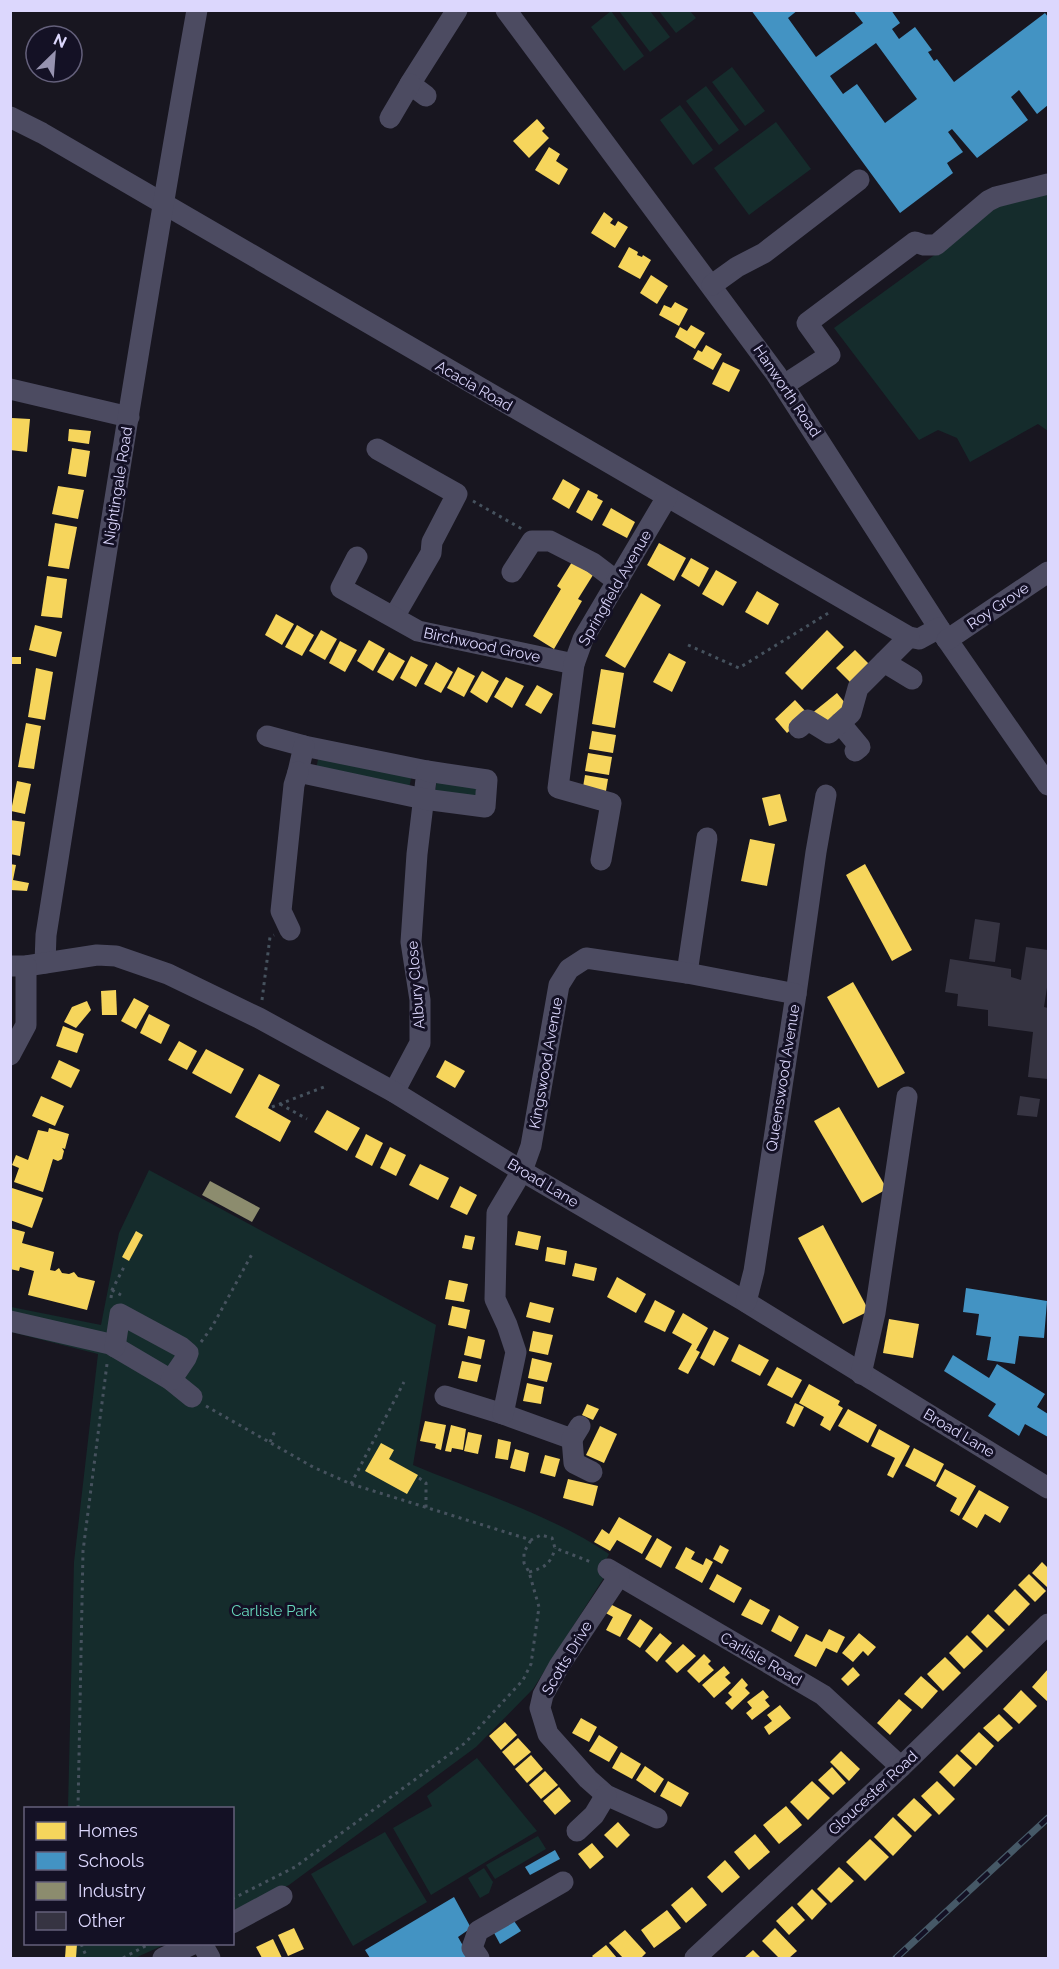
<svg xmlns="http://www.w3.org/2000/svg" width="1059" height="1969" viewBox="0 0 1059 1969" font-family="Raleway,sans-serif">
<rect width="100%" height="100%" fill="#181620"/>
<!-- green -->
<g fill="#152c2c">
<polygon points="611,11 644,56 624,71 591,27"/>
<polygon points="619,11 650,11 670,37 650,52"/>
<polygon points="659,11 690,11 696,18 676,33"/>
<polygon points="732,67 765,111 745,126 712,82"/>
<polygon points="706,86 739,130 719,145 686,101"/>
<polygon points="680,105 713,150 693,165 660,120"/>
<polygon points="776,122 811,169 749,215 714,168"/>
<polygon points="1048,193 1048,431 1038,424 970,462 957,438 938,430 919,440 834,328 940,251 998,206"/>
<polygon points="319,755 412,774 409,788 316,769"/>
<polygon points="437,779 478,785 476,798 435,792"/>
<path d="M 149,1170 L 436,1325 L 413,1465 C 475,1491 554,1516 609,1554 L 600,1572 L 605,1576 L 533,1689 L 476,1747 L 289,1885 L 233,1912 L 232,1808 L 68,1808 L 74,1562 L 98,1354 L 11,1332 L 11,1307 L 101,1325 L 119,1233 Z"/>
<polygon points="477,1758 537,1831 431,1895 393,1828 432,1806 427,1796"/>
<polygon points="385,1832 427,1902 353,1946 311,1874"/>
<polygon points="538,1836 546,1849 495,1879 486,1865"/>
<polygon points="484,1868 493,1882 489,1893 480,1898 468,1878"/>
<polygon points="68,1944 166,1944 135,1958 68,1958"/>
</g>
<!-- homes -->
<g fill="#f6d55c">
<polygon points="537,119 545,128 542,131 549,138 529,158 513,141"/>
<polygon points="549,147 560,154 556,161 568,169 559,185 535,170"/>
<polygon points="604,212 613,219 610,223 615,226 618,221 628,227 615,248 591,233"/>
<polygon points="629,247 638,252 637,255 642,257 643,255 651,260 640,279 618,267"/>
<polygon points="651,275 668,286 657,304 640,293"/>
<polygon points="675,302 688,309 679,326 659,315 664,305 671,308"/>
<polygon points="691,325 705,333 695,349 675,337 680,327 687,331"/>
<polygon points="706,345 722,354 713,370 693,359 698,350 702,352"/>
<polygon points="723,362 740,370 729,392 712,384"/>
<polygon points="12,418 30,419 27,452 10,450"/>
<polygon points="69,429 91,431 89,444 68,441"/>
<polygon points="72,448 90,451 86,477 68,474"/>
<polygon points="563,479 580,489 569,509 552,499"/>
<polygon points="58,486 84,490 78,519 52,514"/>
<polygon points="588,490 598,495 597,498 603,501 592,521 576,512"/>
<polygon points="611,508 635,522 627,538 602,525"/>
<polygon points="55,523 77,527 69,569 48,566"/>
<polygon points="659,543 686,558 674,581 647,565"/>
<polygon points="691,558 709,568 699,587 681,576"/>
<polygon points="572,562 593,575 578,599 582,601 554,649 533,636 561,589 557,586"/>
<polygon points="716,570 737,582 723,606 702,594"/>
<polygon points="47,576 67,579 62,618 41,616"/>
<polygon points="757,591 779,604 768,625 745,612"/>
<polygon points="641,593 661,605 625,668 605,656"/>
<polygon points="276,614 294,624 282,645 265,635"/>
<polygon points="35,625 62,632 56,657 29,650"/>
<polygon points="297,625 314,635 302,656 285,647"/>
<polygon points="321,630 337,639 325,660 309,651"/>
<polygon points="827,630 844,647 802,690 785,673"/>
<polygon points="369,640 385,649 373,671 357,661"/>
<polygon points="340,641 357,650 345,672 329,663"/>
<polygon points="855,650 870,665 851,683 836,668"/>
<polygon points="389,652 405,661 393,681 377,672"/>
<polygon points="669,653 686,662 672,692 653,682"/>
<polygon points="411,656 428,665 416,687 400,678"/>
<rect x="10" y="657" width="11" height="7"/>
<polygon points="436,662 453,672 441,693 424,684"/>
<polygon points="458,667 475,676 464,697 447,688"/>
<polygon points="36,668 53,672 45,720 28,717"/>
<polygon points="601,669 624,673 615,728 592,724"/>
<polygon points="482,671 499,681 487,703 470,692"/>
<polygon points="506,677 524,686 512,708 494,697"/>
<polygon points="537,685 553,694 541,714 525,705"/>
<polygon points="837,693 849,708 824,729 811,714"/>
<polygon points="795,700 808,714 787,733 775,719"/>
<polygon points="26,723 41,726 34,769 18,767"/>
<polygon points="592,731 616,735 613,753 589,749"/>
<polygon points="588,753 612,757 609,775 585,771"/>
<polygon points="585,775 608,779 605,797 582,793"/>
<polygon points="17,781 31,784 25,814 11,811"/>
<polygon points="780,794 787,821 769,826 762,798"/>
<polygon points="10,820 25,822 20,856 10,854"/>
<polygon points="750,839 775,844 767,886 741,881"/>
<polygon points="10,864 16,865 13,880 29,883 27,891 10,890"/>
<polygon points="865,864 912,950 892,961 846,875"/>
<polygon points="853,982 905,1073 878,1088 827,997"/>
<polygon points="116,990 117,1015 102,1015 101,991"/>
<polygon points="134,998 149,1006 136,1029 121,1021"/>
<polygon points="87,1001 91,1010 76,1028 64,1022 72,1007"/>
<polygon points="149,1014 170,1025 161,1044 140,1033"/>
<polygon points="63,1026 84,1034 77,1053 56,1046"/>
<polygon points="179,1041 197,1051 187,1070 168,1060"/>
<polygon points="206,1049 244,1069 231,1094 192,1073"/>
<polygon points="59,1060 80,1070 71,1088 51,1078"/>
<polygon points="445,1060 465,1071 455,1088 436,1077"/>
<polygon points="259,1074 280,1085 268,1108 291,1121 280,1142 235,1117"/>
<polygon points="41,1096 64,1106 55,1126 32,1116"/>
<polygon points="839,1107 887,1189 862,1203 814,1121"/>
<polygon points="327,1110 360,1128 347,1151 314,1132"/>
<polygon points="49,1128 69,1134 65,1149 62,1148 64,1151 62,1159 58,1161 53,1159 43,1192 14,1182 19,1168 12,1165 16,1155 28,1160 38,1130 48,1132"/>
<polygon points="366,1134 383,1143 372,1166 355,1157"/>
<polygon points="390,1147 406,1155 396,1176 380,1168"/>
<polygon points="420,1164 449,1178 438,1200 409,1185"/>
<polygon points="460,1186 477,1195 467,1215 450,1207"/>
<polygon points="12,1188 43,1198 32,1228 10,1220"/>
<polygon points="823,1225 869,1311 843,1324 798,1238"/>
<polygon points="10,1228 25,1232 22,1243 54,1252 50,1270 55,1271 59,1268 62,1273 69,1274 74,1272 78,1277 95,1281 87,1310 28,1295 34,1271 20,1267 19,1271 10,1269"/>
<polygon points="136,1231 143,1235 129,1261 122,1257"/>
<polygon points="518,1231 541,1236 538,1250 515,1245"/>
<polygon points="465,1235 475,1237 472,1250 462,1248"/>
<polygon points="547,1247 567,1251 565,1265 545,1261"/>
<polygon points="575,1263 597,1268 594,1281 572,1276"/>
<polygon points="617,1277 646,1294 636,1313 607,1297"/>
<polygon points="449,1280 468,1284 464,1302 445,1299"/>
<polygon points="655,1300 675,1311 665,1332 644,1322"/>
<polygon points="530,1302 554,1308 550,1323 526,1317"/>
<polygon points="452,1306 470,1310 466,1329 448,1325"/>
<polygon points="683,1313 708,1328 696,1350 700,1352 688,1374 678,1369 692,1344 672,1333"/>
<polygon points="889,1319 919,1324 913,1358 883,1353"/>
<polygon points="714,1330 729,1338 714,1366 700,1358"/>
<polygon points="533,1331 553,1335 548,1355 529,1351"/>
<polygon points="468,1336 485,1340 481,1359 464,1355"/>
<polygon points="739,1344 769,1360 760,1376 731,1361"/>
<polygon points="532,1358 552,1363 547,1382 528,1378"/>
<polygon points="462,1361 481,1365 477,1382 458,1378"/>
<polygon points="777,1367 802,1380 792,1398 767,1385"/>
<polygon points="527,1383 544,1387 541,1404 523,1401"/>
<polygon points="809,1384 840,1401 838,1405 843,1408 830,1431 820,1425 824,1417 799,1403"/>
<polygon points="795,1403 804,1407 794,1427 786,1423"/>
<polygon points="587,1404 599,1409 593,1420 582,1415"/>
<polygon points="848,1409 877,1425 868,1443 838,1426"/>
<polygon points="425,1421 446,1425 441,1450 435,1448 436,1444 420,1441"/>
<polygon points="451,1425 466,1429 463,1450 452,1448 451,1452 445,1451"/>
<polygon points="600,1426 617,1434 604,1463 586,1455"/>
<polygon points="879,1429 910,1446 893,1478 887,1475 895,1458 871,1446"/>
<polygon points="468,1432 482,1435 478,1454 464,1451"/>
<polygon points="498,1439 511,1442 508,1460 495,1458"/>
<polygon points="381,1443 394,1450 389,1459 418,1475 407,1494 365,1471"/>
<polygon points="914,1448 944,1464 935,1482 905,1466"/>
<polygon points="515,1449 529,1453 525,1472 510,1468"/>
<polygon points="545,1455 560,1459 555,1477 540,1473"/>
<polygon points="945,1469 976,1486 959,1516 950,1511 957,1498 936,1486"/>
<polygon points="568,1479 598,1486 593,1506 563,1498"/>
<polygon points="979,1490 1009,1507 1000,1523 985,1514 977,1528 962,1519"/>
<polygon points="619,1517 652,1536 642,1554 617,1540 610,1551 594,1542 602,1529 609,1534"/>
<polygon points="657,1538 672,1547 661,1568 645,1559"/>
<polygon points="720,1545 729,1550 722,1564 713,1559"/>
<polygon points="686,1547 695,1552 691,1559 703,1565 706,1558 713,1562 702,1583 675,1568"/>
<polygon points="1042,1562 1048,1568 1048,1588 1032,1573"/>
<polygon points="717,1574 742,1588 734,1603 709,1589"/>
<polygon points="1029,1574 1046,1591 1035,1602 1018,1585"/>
<polygon points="1015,1589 1030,1604 1009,1626 994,1611"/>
<polygon points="750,1599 770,1610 762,1625 741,1615"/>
<polygon points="606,1602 632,1615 620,1637 606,1630 613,1617 602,1611"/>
<polygon points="988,1614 1005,1630 987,1648 971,1632"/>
<polygon points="779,1615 799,1627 791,1642 771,1631"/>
<polygon points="640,1619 653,1628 640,1648 627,1639"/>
<polygon points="829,1629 845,1637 837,1653 826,1648 816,1667 794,1656 806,1634 822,1642"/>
<polygon points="660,1633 672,1643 657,1662 645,1651"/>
<polygon points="859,1633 876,1647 868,1656 863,1651 853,1662 842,1653"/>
<polygon points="967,1635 983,1651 964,1669 949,1653"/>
<polygon points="683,1644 696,1656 677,1673 665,1661"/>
<polygon points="704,1654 711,1661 708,1664 714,1670 699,1683 687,1671"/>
<polygon points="945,1657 961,1673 943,1691 927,1674"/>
<polygon points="724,1666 730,1673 725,1677 731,1683 714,1698 702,1685"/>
<polygon points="853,1667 860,1675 848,1686 841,1679"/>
<polygon points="1048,1669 1047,1684 1048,1702 1032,1687"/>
<polygon points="921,1676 938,1691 922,1709 904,1694"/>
<polygon points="742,1678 748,1685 745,1688 750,1693 732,1710 725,1703 732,1697 728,1693"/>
<polygon points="763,1690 769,1697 765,1700 770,1706 752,1720 746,1713 752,1708 747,1702"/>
<polygon points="1021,1690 1037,1706 1019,1724 1003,1709"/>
<polygon points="899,1699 912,1710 890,1735 877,1723"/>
<polygon points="780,1705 791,1718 769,1735 764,1727 772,1721 767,1715"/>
<polygon points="999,1714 1013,1728 998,1742 983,1728"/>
<polygon points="581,1718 597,1727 589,1742 572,1733"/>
<polygon points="505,1722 517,1735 501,1750 489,1736"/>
<polygon points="979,1732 994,1746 976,1766 960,1751"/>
<polygon points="599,1735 618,1747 609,1762 589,1751"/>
<polygon points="518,1738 531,1752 514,1766 502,1752"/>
<polygon points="841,1751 860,1769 849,1781 830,1762"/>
<polygon points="621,1752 641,1764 632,1779 612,1768"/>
<polygon points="957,1754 972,1768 954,1787 939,1772"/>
<polygon points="531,1755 543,1769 527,1783 515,1769"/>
<polygon points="645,1766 664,1779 655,1793 636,1780"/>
<polygon points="832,1767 846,1783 833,1795 818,1780"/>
<polygon points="545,1771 558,1785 541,1799 529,1785"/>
<polygon points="668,1781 689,1793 681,1807 660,1796"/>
<polygon points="812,1781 830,1798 808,1820 790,1802"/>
<polygon points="937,1781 955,1799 939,1815 921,1796"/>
<polygon points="559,1787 571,1801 555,1815 543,1801"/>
<polygon points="914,1798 932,1815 915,1832 897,1815"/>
<polygon points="786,1806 802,1825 779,1844 763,1825"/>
<polygon points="893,1817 912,1836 893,1856 874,1837"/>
<polygon points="618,1822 630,1835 617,1848 604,1835"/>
<polygon points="755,1834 770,1852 749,1870 734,1852"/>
<polygon points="870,1839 889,1857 865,1881 846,1862"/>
<polygon points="592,1843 604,1857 590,1869 578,1854"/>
<polygon points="725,1860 740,1877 722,1893 707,1877"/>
<polygon points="839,1867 854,1881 831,1903 817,1889"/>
<polygon points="692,1887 707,1905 686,1923 671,1905"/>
<polygon points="812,1889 827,1904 812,1920 797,1904"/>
<polygon points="792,1906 805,1920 789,1935 776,1921"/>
<polygon points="667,1910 681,1928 654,1948 641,1930"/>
<polygon points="294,1928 304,1949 288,1956 278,1935"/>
<polygon points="775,1928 797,1951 789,1958 779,1958 762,1941"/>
<polygon points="625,1930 646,1953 641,1958 623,1958 609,1943"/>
<polygon points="273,1939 282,1958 262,1958 256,1947"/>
<polygon points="66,1944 77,1944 76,1958 65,1958"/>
<polygon points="606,1945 617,1958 594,1958 592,1956"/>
<polygon points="753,1950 761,1958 744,1958"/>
</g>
<!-- schools -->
<g fill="#4393c3" fill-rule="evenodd">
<path d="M 751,10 L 798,10 L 788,18 L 816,57 L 863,23 L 853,10 L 891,10 L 900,23 L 892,29 L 899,39 L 915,27 L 932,50 L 928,52 L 934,61 L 937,59 L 954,82 L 1045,13 L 1048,17 L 1048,105 L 1037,114 L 1019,90 L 1011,97 L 1028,120 L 977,158 L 952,129 L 948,132 L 963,152 L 947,163 L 953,173 L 900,213 ZM 876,43 L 917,99 L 885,123 L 857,84 L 843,94 L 830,76 Z"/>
<polygon points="966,1288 1047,1301 1044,1338 1019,1336 1015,1364 987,1360 991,1337 976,1335 979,1314 963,1312"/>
<polygon points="953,1355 989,1378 997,1364 1045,1394 1037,1407 1048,1414 1048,1437 1025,1424 1019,1436 988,1416 996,1404 944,1371"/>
<polygon points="555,1850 560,1859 530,1875 525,1867"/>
<polygon points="454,1897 471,1928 458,1937 470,1958 370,1958 365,1950"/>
<polygon points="512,1918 521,1931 500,1944 493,1931"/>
</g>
<!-- industry -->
<polygon fill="#8c8c6e" points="210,1181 260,1208 252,1222 202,1195"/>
<!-- building -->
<g fill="#363442">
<polygon points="975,919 1000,923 995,962 969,959"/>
<polygon points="1026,947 1048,950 1048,981 1044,1007 1048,1008 1048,1079 1028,1077 1033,1032 988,1026 988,1010 957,1006 958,994 945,992 950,959 1011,969 1011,977 1021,980"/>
<polygon points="1020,1096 1040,1099 1037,1117 1017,1115"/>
</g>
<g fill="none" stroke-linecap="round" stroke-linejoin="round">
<!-- path -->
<g stroke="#46525e" stroke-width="3" stroke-dasharray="3 4.5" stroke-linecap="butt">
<polyline points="473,501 522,529"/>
<polyline points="688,645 739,668 830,612"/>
<polyline points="262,1000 270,937 274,935"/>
<polyline points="280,1104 307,1119"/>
<polyline points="272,1107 324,1087"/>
<polyline points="112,1290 121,1295"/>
<polyline points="111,1298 112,1290 125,1265"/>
<polyline points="201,1342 212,1327 252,1254"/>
<polyline points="206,1406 313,1467 351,1484 531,1540 541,1535 552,1538 555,1548 591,1562"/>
<polyline points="270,1442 275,1431"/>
<polyline points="419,1478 426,1483 426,1508"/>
<polyline points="351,1484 404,1382"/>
<path d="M 529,1572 C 544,1568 551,1564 555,1548"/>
<polyline points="78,1808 83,1551 107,1364"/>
<polyline points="232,1899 295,1867 465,1743 523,1680 531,1664 539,1607 529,1572 524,1563 524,1552 531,1540"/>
<polyline points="81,1944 87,1958"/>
<polyline points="123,1958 149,1944"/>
</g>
<!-- minor -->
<g stroke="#4c4b61" stroke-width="21">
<polyline points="506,10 776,374 939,628 1048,785"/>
<polyline points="426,96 410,84 457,10"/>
<polyline points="10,117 42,133 909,637 919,639 939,628"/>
<polyline points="390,118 410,84"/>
<polyline points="712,285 737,267 764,253 859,180"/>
<polyline points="784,385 830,355 807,323 915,242 924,245 936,245 988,201 996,197 1048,184"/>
<polyline points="10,389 129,417"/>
<polyline points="377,449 457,494 432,542 431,553 394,617"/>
<polyline points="357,557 341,588 418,631 574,664"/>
<polyline points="512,572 532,541 550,541 593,563 618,582"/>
<polyline points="947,640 1048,572"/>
<polyline points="884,662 912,679"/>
<polyline points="840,723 860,747 855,751"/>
<polyline points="799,728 808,720 829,733 851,713 858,688 909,637"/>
<polyline points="267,736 304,746 427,771 417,854 411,942 420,1000 420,1043 394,1092"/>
<polyline points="304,746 298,772 424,799 485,807 487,780 427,771"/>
<polyline points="601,860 611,803 558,788 574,664 583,639 667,497"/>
<polyline points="290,930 281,911 294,785 298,772"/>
<path d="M 45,963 L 46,935 C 95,626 142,318 197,10"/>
<polyline points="10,966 26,966 97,955 116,956 168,974 259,1018 394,1092 522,1171 746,1302 1048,1488"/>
<polyline points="687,973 707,838"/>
<polyline points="10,1055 26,1025 26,966"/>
<polyline points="746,1302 754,1271 796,994 816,852 826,795"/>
<polyline points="10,1321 110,1344 171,1380 192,1397"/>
<polyline points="115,1347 120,1314 181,1347 188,1353 186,1358 171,1380"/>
<polyline points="861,1374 875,1313 907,1097"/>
<polyline points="445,1396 503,1414 572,1439 580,1426"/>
<polyline points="503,1414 516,1352 507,1325 495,1299 497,1213 522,1171 531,1146 559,985 569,969 586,958 687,973 796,994"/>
<polyline points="572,1439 574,1463 592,1472"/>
<polyline points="608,1569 823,1695 901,1767"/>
<polyline points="619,1576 559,1666 543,1695 540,1708 548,1734 588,1779 606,1795 657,1818"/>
<polyline points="577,1831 594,1815 606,1795"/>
<polyline points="232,1923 282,1896"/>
<polyline points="202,1944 210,1958"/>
<polyline points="163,1958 193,1944"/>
<polyline points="479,1958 472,1948 478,1931 563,1882"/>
<polyline points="695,1958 901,1767 1048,1624"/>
</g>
<defs>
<polyline id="rail" points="896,1958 1048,1818"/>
</defs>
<!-- rail casing -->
<use href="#rail" stroke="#465967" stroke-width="7"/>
<!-- rail -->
<use href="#rail" stroke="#141125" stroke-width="4.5" stroke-dasharray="14" stroke-linecap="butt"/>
</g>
<g text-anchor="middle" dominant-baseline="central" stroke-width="6" stroke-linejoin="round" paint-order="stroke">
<!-- street labels -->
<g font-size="15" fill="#dcd7fd" stroke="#141125">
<text transform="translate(474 386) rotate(30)">Acacia Road</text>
<text transform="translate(787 391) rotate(56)">Hanworth Road</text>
<text transform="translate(118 486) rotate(-81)">Nightingale Road</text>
<text transform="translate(615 588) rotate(-60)">Springfield Avenue</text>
<text transform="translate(998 606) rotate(-34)">Roy Grove</text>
<text transform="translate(482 645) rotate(12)">Birchwood Grove</text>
<text transform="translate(416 985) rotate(-95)">Albury Close</text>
<text transform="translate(546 1063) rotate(-80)">Kingswood Avenue</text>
<text transform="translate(783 1078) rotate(-81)">Queenswood Avenue</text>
<text transform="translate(543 1183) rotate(31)">Broad Lane</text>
<text transform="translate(959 1433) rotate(31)">Broad Lane</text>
<text transform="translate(567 1658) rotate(-59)">Scotts Drive</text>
<text transform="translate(761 1659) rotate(30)">Carlisle Road</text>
<text transform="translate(873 1793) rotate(-43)">Gloucester Road</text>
</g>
<!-- park labels -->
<g font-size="15" fill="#67d9bd" stroke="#141125">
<text x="274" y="1611">Carlisle Park</text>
</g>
</g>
<!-- border -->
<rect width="1059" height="1969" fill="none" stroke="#dcd7fd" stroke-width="24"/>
<!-- legend -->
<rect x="24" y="1807" width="210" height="138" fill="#141125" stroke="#64607b" stroke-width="1.5"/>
<rect x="36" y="1822" width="30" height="18" fill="#f6d55c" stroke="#64607b" stroke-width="1.5"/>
<text x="78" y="1837" font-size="18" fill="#dcd7fd">Homes</text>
<rect x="36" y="1852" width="30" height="18" fill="#4393c3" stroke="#64607b" stroke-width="1.5"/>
<text x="78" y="1867" font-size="18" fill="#dcd7fd">Schools</text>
<rect x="36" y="1882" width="30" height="18" fill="#8c8c6e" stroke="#64607b" stroke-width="1.5"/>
<text x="78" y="1897" font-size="18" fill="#dcd7fd">Industry</text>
<rect x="36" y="1912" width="30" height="18" fill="#363442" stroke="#64607b" stroke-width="1.5"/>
<text x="78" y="1927" font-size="18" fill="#dcd7fd">Other</text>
<!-- north arrow -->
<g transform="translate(54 54) rotate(25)"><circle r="28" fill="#141125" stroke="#64607b" stroke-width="1.5"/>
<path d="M0-4.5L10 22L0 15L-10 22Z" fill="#9793b0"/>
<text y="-9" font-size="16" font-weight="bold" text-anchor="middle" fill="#dcd7fd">N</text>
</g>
</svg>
